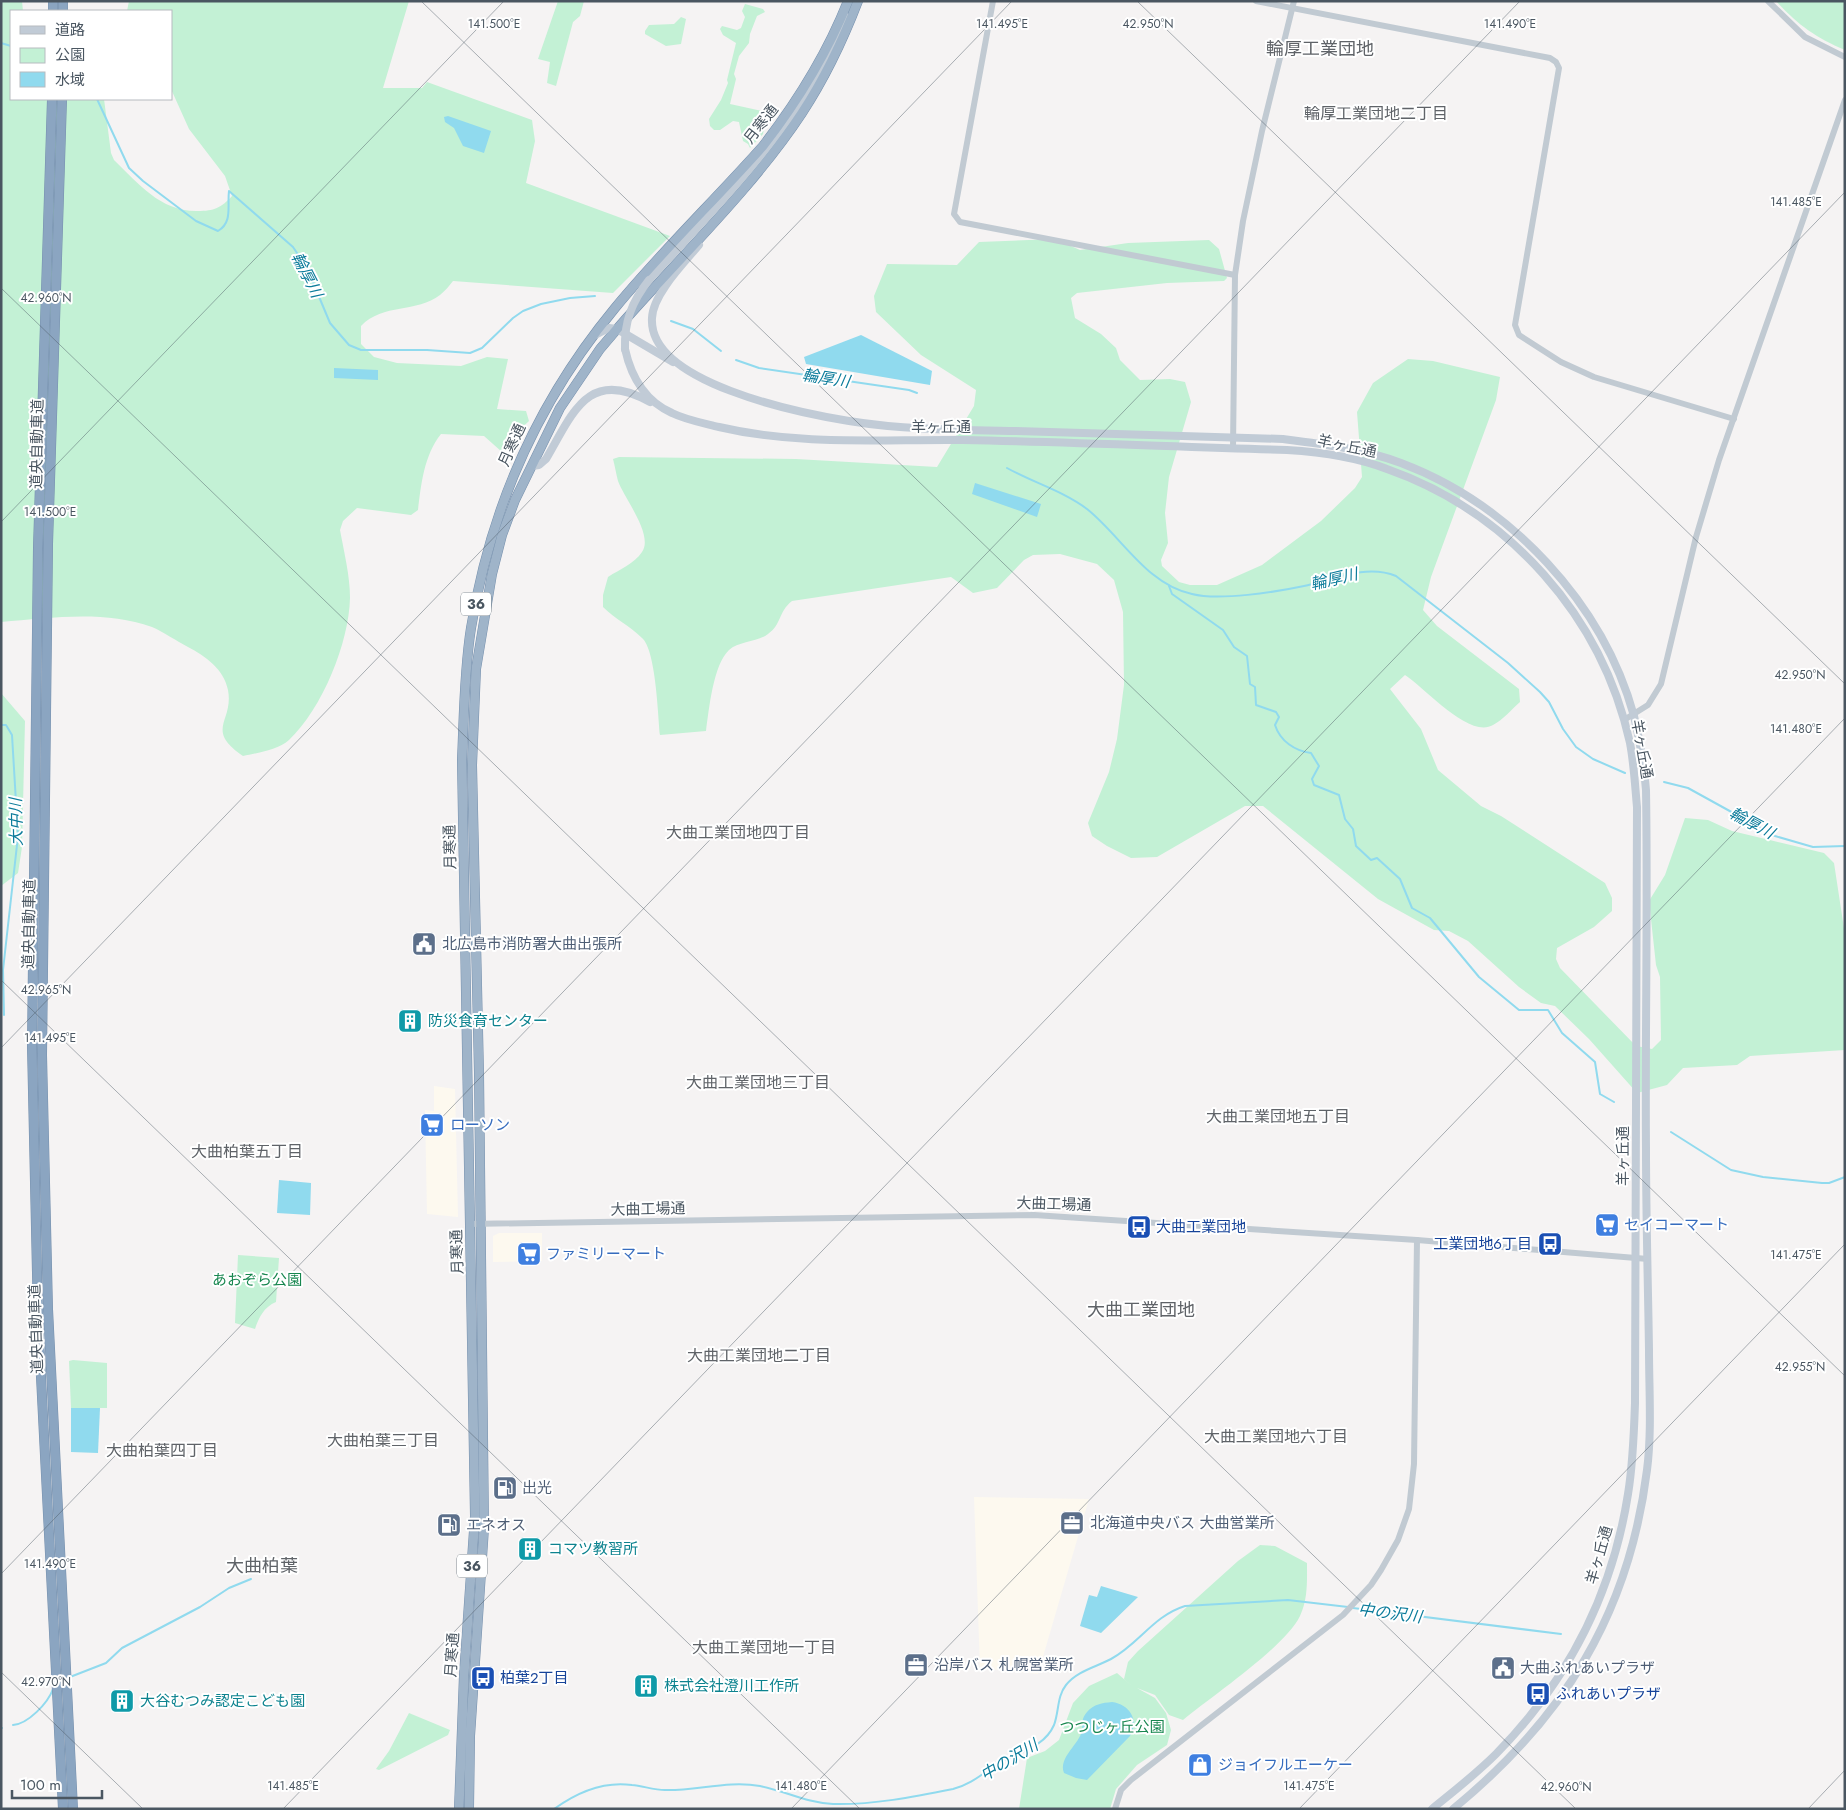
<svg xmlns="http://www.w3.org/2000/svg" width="1846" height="1810" viewBox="0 0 1846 1810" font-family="Jost,'Noto Sans JP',sans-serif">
<rect width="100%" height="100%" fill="#f5f3f3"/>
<!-- commercial -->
<g fill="#fdf9ef">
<polygon points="434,1086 455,1089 458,1217 427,1214 425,1110 434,1111"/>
<polygon points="499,1233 542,1233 542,1261 493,1262 493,1236"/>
<polygon points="974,1497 1089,1499 1038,1674 980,1668"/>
</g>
<!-- green -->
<g fill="#c3f1d5">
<path d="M 1,1 L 22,1 L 23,11 L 11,11 L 11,99 L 104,99 L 111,153 L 114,160 C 139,184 161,212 198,211 C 214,211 221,208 232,196 L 225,176 L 189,129 L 171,89 L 171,11 L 127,11 L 129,1 L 409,1 L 383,88 L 422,88 L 427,82 L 532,120 L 535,141 L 526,183 L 670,236 L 613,293 L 453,281 C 449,286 445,291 440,295 C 417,313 383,303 361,326 L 361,344 L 374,357 L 397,363 L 461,366 L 487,357 L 508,359 L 497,409 L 526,411 L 529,421 L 509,440 L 509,447 L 502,452 L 484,436 L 441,434 C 424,455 421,485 418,510 L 411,515 L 357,508 L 343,521 L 340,530 C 344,552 350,576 350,598 C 349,643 322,709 289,740 C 278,750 257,753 243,756 C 204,729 234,722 228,690 C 224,669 205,656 188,647 C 176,641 164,632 152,627 C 104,610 51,618 1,622 Z"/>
<polygon points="558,1 584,1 580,16 573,22 556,86 547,83 550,62 538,59"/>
<path d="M 1776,1 L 1845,1 L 1845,50 C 1815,37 1798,25 1776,1 Z"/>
<polygon points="745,4 763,9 765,12 757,16 750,34 749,43 739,56 734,74 736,79 730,104 762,111 767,110 772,114 770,120 765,123 763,134 750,148 748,144 743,141 739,122 733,121 720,130 714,130 710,126 709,119 721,100 728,83 727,80 736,43 723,35 720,29 722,26 737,30 741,28 745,17 742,11"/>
<polygon points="681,17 686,19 681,44 666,46 645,34 645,31 649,25 674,24"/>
<path d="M 1055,239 L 1080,250 L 1128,243 L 1209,240 L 1219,249 L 1227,278 L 1224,281 L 1167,283 L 1077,293 L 1071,298 L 1075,318 L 1101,334 L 1116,348 L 1120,360 L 1140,380 L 1170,379 L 1185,382 L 1191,402 L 1169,477 L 1165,513 L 1168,543 L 1161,560 L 1162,566 L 1179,582 L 1190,585 L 1217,585 L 1262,565 L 1321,521 L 1355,488 L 1362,477 L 1357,412 L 1373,383 L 1408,359 L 1433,361 L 1500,377 L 1496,400 L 1431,577 L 1423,610 L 1437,626 L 1519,689 L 1520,702 C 1512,709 1503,720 1493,725 C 1469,739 1425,688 1405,675 L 1390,689 L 1421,729 L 1438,770 L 1481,806 L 1501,816 L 1605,883 L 1612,898 L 1612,911 L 1594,927 L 1557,948 L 1556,959 L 1560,968 L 1636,1046 L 1652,1049 L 1661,1040 L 1660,977 L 1656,965 L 1649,901 L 1665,875 L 1685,818 L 1708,820 L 1732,831 L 1824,853 L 1834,863 L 1845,935 L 1845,1050 L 1750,1056 L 1737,1065 L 1683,1068 L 1667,1085 L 1637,1093 L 1589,1039 L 1555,1006 L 1541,1003 L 1519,987 L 1468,941 L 1449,931 L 1434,930 L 1378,899 L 1263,806 L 1245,806 L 1157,857 L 1131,858 L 1107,846 L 1092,836 L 1088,823 L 1109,772 L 1117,739 L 1124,685 L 1123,612 L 1114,580 L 1097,564 L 1060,554 L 1033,555 L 1024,560 L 997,588 L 973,593 L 951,577 L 792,601 C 778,612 782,624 768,634 C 758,642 739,641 729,650 C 713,665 709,710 706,731 L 660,735 C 658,716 656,650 642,638 C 630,626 615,619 603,607 L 603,595 L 608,577 C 620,569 634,564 642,552 C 654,535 624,498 618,481 C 616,474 615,466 613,459 L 619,457 L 796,459 L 937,467 L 974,406 L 976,390 L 921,355 L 876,312 L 874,296 L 887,264 L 957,265 L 979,242 Z"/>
<polygon points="1,693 25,721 22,847 18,873 1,886"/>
<path d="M 238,1255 L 279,1258 L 276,1302 C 264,1307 259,1317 255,1329 L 235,1323 Z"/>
<polygon points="73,1360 107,1363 107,1408 71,1408 69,1361"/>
<path d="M 1260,1545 L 1275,1546 L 1307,1563 C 1307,1581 1308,1599 1300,1616 C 1285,1647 1212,1696 1183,1720 L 1169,1715 L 1155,1695 L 1137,1688 L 1155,1698 L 1166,1713 L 1171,1730 L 1167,1745 L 1137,1765 L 1116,1789 L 1110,1809 L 1019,1809 L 1027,1758 L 1045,1751 L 1059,1740 L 1073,1703 L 1089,1686 L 1117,1673 L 1133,1687 L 1124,1679 L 1128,1662 L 1138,1651 L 1238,1561 Z"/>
<polygon points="409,1713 450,1730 448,1735 379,1770 376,1769 389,1751"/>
</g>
<!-- water -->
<g fill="#90daee">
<polygon points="448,116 491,131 484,153 463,146 454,128 445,122 444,117"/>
<polygon points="861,335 932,371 930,385 806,364 804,357"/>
<polygon points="334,368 378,370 378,380 334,378"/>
<polygon points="975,483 1041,504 1037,517 972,494"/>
<polygon points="279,1180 311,1183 310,1215 277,1213"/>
<polygon points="71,1408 100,1408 98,1453 71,1452"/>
<polygon points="1101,1586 1138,1597 1101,1633 1080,1626 1089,1595 1097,1597"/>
<path d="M 1112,1702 C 1129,1704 1140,1720 1130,1736 L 1087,1780 L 1076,1778 L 1064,1773 C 1058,1757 1080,1744 1082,1730 C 1083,1722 1081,1719 1087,1712 C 1094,1704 1102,1703 1112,1702 Z"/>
</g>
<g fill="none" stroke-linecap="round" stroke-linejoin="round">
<!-- stream -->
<g stroke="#90daee" stroke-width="2">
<polyline points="1,43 11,46"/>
<path d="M 97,99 L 129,168 L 143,181 L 196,221 L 218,231 C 233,222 227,206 229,191 L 293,247 L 307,268 L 330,323 L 349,345 L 361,350 L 427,350 L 470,353 L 482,348 L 513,318 L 523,311 L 541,304 L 570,298 L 595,296"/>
<polyline points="671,321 693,329 721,351"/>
<polyline points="736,360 759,368 909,390 917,393"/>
<path d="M 1007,468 C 1034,483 1063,491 1087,509 C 1121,536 1147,585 1192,594 C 1219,601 1276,592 1304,586 C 1334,579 1367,564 1396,576 L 1508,663 L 1540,692 L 1549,702 L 1563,729 L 1576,747 L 1593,759 L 1625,773"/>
<path d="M 1169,586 L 1172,594 L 1223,630 L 1234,647 L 1247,656 L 1250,684 L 1255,687 L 1256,705 L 1276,712 L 1279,717 L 1275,725 C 1280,741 1295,751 1311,753 L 1319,766 L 1312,779 L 1314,785 L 1339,795 L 1345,819 L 1353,829 L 1356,846 L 1371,860 L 1377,858 L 1400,879 L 1412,908 L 1430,918 L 1479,977 L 1519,1010 L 1548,1010 L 1562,1033 L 1595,1062 L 1600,1094 L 1614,1102"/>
<polyline points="1,725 6,725 12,735 18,836 3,970 4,1015"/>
<polyline points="1664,782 1688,788 1775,836 1813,847 1845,846"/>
<polyline points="1671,1132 1731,1170 1763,1177 1822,1183 1829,1183 1845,1177"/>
<polyline points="1353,1608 1561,1634"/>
<polyline points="70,1677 106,1663 122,1648 200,1607 229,1588 251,1579"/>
<path d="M 13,1725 C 28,1724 48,1703 53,1689"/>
<polyline points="1,1728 2,1728"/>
<path d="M 554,1809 C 576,1793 604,1781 632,1785 C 643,1786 654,1790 665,1790 C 696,1791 728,1780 760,1786 C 785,1791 807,1803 833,1804 C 872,1805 914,1797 953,1789 C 972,1784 983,1773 999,1763 C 1018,1752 1044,1748 1054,1725 C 1059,1712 1057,1696 1066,1685 C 1077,1671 1096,1667 1111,1659 C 1139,1644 1153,1616 1185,1606 L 1288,1600 L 1348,1607"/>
</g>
<defs>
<g id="trunk">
<path d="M 459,1809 L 464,1675 L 475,1516 L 462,760 C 464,717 464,672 471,628 C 490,510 538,401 615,308 C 661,252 714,201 763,146 C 797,102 827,54 848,1"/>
<path d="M 469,1809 L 470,1736 L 484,1528 L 479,1073 L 472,765 L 476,669 L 492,574 L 502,535 L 515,500 L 560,408 L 600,349 L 617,329 C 677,260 752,189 802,113 C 825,78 843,40 858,1"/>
</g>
<g id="motorway">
<polyline points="53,1 53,11"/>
<polyline points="63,1 63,11"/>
<polyline points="52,99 38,548 32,1046 38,1318 63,1809"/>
<polyline points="62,99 48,544 42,1055 48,1309 73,1809"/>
</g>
</defs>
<!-- trunk casing -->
<use href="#trunk" stroke="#7690ad" stroke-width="10"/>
<!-- motorway casing -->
<use href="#motorway" stroke="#7690ad" stroke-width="10"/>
<!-- tertiary -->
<g stroke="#c1cad2" stroke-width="6">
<polyline points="993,1 954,214 960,222 1235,275"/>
<polyline points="1256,1 1550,58 1556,62 1559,68 1515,325 1519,335 1561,362 1594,377 1734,419"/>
<polyline points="1768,1 1805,37 1845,57"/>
<polyline points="1233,448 1235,275 1243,221 1262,131 1294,1"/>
<polyline points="1624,720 1648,705 1661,684 1696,537 1719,460 1845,100"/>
<polyline points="470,1224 1034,1215 1417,1240 1648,1259"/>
<polyline points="1115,1809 1121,1790 1131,1780 1343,1615 1371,1585 1381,1570 1398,1540 1409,1509 1414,1464 1417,1240"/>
</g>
<!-- secondary -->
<g stroke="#c1cbd6" stroke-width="8">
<path d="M 699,245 C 684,263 653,294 652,318 C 648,383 800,413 849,421 C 904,430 960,430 1016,431 C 1105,434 1194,436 1283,439 C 1323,444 1364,449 1401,463 C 1510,504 1603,603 1634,716 C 1640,741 1644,765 1646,790 C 1648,910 1645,1030 1646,1149 C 1646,1216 1648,1283 1649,1350 C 1649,1390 1652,1431 1647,1470 C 1629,1614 1564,1718 1453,1809"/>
<path d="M 649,280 C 723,199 804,121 846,17"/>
<polyline points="595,335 609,328 617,329 673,362"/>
<path d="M 625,349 C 631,376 645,401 672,413 C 686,420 703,423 719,427 C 800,446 881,439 963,440 C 1071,442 1179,447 1287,450 C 1320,452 1356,457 1387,469 C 1509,512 1602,616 1630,743 C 1634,764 1635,786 1637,807 L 1635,1403 C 1634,1434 1633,1464 1628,1494 C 1612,1596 1568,1681 1496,1754 C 1476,1774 1454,1791 1432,1809"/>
<path d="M 532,466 L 539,465 L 546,459 C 573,413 588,367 650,402"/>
</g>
<!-- trunk -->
<use href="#trunk" stroke="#9fb4c9" stroke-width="9"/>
<!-- motorway -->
<use href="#motorway" stroke="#8ba5c1" stroke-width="9"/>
<!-- secondary-bridge -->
<path stroke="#c1cbd6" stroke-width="8" d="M 625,349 C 624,322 632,301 649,280"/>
</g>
<!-- ticks -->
<path fill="none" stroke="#4a5661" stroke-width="1" stroke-opacity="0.45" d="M 421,1 L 1845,1376M 1137,1 L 1845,684M 1,288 L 1576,1809M 1,522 L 504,1M 1,980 L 860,1809M 1,1048 L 1012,1M 1,1574 L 1520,1M 1,1672 L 143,1809M 283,1809 L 1845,192M 791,1809 L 1845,718M 1299,1809 L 1845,1244M 1808,1809 L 1845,1770"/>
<!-- icons -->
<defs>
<symbol id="civic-square" viewBox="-11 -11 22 22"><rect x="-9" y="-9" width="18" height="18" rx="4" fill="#5c6f8a" stroke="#fff"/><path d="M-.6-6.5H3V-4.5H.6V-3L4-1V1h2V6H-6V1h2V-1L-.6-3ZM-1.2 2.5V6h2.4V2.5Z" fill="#fff"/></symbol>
<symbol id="building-square" viewBox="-11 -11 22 22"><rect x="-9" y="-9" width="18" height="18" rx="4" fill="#0f9aa8" stroke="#fff"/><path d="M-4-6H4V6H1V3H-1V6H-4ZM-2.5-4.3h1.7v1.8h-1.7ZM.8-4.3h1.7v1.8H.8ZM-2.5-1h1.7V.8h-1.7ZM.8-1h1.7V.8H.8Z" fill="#fff"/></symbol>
<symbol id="supermarket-square" viewBox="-11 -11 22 22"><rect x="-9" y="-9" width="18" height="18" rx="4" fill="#3f7fe0" stroke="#fff"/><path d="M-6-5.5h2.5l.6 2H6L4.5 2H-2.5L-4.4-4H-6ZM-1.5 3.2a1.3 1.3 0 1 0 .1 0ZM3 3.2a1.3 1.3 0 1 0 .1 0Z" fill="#fff"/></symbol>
<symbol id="bus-square" viewBox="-11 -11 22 22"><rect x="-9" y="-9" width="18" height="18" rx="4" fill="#1a4fb4" stroke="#fff"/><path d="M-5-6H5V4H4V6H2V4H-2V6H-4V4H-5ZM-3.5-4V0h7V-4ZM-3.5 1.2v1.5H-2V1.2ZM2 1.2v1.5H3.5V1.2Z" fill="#fff"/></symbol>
<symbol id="fuel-square" viewBox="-11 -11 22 22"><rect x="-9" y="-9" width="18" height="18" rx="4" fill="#5c6f8a" stroke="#fff"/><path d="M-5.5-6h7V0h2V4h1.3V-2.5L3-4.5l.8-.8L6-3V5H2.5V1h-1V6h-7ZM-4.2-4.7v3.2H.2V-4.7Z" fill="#fff"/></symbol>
<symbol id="office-square" viewBox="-11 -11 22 22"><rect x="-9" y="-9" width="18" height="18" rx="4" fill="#5c6f8a" stroke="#fff"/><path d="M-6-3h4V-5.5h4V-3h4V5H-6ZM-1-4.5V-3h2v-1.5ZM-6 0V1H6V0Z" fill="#fff"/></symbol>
<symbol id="shop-square" viewBox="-11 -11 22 22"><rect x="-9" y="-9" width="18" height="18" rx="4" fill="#3f7fe0" stroke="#fff"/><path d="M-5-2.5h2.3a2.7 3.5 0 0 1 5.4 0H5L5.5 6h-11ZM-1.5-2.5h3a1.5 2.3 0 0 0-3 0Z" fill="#fff"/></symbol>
</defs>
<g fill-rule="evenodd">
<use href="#civic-square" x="410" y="930" width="28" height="28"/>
<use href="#building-square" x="396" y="1007" width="28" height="28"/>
<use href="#supermarket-square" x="418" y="1111" width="28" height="28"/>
<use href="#supermarket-square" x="1593" y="1211" width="28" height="28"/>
<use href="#bus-square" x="1125" y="1213" width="28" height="28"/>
<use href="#bus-square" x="1536" y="1230" width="28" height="28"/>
<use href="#supermarket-square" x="515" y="1240" width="28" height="28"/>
<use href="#fuel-square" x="491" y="1474" width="28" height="28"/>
<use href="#office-square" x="1058" y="1509" width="28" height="28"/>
<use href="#fuel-square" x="435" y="1511" width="28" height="28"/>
<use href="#building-square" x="516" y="1535" width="28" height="28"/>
<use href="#office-square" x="902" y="1651" width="28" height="28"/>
<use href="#civic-square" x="1489" y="1654" width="28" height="28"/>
<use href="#bus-square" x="469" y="1664" width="28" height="28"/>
<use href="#building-square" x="632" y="1672" width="28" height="28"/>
<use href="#bus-square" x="1524" y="1680" width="28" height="28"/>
<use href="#building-square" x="108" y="1687" width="28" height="28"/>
<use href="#shop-square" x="1186" y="1751" width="28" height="28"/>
</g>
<g text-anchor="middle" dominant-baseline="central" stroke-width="4" stroke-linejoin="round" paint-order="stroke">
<!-- shield labels -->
<g fill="#fff" stroke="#808990" stroke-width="1">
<rect x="461" y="592.5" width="30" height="23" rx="4"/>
<rect x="457" y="1554.5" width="30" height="23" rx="4"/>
</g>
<g font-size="14" font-weight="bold" fill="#4a5661">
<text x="476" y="604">36</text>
<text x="472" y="1566">36</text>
</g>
<!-- street labels -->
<g font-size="15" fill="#4a5661" stroke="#fff">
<text transform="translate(761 124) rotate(-52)">月寒通</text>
<text x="941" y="427">羊ヶ丘通</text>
<text transform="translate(37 444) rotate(-89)">道央自動車道</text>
<text transform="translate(512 445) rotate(-66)">月寒通</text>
<text transform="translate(1347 446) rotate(12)">羊ヶ丘通</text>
<text transform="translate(1642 749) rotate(80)">羊ヶ丘通</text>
<text transform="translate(450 847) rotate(-91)">月寒通</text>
<text transform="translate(29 924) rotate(-89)">道央自動車道</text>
<text transform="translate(1623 1156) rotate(-90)">羊ヶ丘通</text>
<text transform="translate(1054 1204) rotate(2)">大曲工場通</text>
<text transform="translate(648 1209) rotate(-1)">大曲工場通</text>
<text transform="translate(457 1252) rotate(-92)">月寒通</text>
<text transform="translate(36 1329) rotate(-92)">道央自動車道</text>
<text transform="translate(1599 1555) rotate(-74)">羊ヶ丘通</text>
<text transform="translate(452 1655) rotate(-86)">月寒通</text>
</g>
<!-- service labels -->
<g font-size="15" fill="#4e5e75" stroke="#fff" text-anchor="start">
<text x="442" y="944">北広島市消防署大曲出張所</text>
<text x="522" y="1488">出光</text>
<text x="1090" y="1523">北海道中央バス 大曲営業所</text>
<text x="466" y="1525">エネオス</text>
<text x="934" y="1665">沿岸バス 札幌営業所</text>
<text x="1520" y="1668">大曲ふれあいプラザ</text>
</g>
<!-- culture labels -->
<g font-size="15" fill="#0d838f" stroke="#fff" text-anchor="start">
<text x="428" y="1021">防災食育センター</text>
<text x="548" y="1549">コマツ教習所</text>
<text x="664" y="1686">株式会社澄川工作所</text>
<text x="140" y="1701">大谷むつみ認定こども園</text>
</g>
<!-- shop labels -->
<g font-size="15" fill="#366cbe" stroke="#fff" text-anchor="start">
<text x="450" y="1125">ローソン</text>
<text x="1624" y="1225">セイコーマート</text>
<text x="546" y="1254">ファミリーマート</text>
<text x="1218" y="1765">ジョイフルエーケー</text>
</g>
<!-- transit labels -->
<g font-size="15" fill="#164399" stroke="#fff" text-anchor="start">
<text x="1156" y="1227">大曲工業団地</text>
<text x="1532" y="1244" text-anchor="end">工業団地6丁目</text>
<text x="500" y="1678">柏葉2丁目</text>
<text x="1556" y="1694">ふれあいプラザ</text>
</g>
<!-- park labels -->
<g font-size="15" fill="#17864f" stroke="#fff">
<text x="257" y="1280">あおぞら公園</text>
<text x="1112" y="1727">つつじヶ丘公園</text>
</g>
<!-- neighbourhood labels -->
<g font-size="16" fill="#5f6368" stroke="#fff">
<text x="1376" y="113">輪厚工業団地二丁目</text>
<text x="738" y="832">大曲工業団地四丁目</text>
<text x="758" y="1082">大曲工業団地三丁目</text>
<text x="1278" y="1116">大曲工業団地五丁目</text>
<text x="247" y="1151">大曲柏葉五丁目</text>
<text x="759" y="1355">大曲工業団地二丁目</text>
<text x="1276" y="1436">大曲工業団地六丁目</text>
<text x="383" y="1440">大曲柏葉三丁目</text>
<text x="162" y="1450">大曲柏葉四丁目</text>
<text x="764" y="1647">大曲工業団地一丁目</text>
</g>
<!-- water labels -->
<g font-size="16" font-style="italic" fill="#0c7c9b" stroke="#fff">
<text transform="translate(307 275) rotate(63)">輪厚川</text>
<text transform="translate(826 378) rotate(9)">輪厚川</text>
<text transform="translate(1334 579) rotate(-13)">輪厚川</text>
<text transform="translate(16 822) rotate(-91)">大中川</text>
<text transform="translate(1752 823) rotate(28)">輪厚川</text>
<text transform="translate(1390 1613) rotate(7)">中の沢川</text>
<text transform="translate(1009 1760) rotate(-31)">中の沢川</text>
</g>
<!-- quarter labels -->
<g font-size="18" fill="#5f6368" stroke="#fff">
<text x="1320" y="49">輪厚工業団地</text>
<text x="1141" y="1310">大曲工業団地</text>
<text x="262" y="1566">大曲柏葉</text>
</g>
</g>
<g font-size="12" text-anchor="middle" fill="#4a5661" stroke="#fff" stroke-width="4" stroke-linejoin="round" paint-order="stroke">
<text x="1148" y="28">42.950°N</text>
<text x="1002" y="28">141.495°E</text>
<text x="494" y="28">141.500°E</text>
<text x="1510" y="28">141.490°E</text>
<text x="1796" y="206">141.485°E</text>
<text x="46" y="302">42.960°N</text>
<text x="50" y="516">141.500°E</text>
<text x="1800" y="679">42.950°N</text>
<text x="1796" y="733">141.480°E</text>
<text x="46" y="994">42.965°N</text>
<text x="50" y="1042">141.495°E</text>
<text x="1796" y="1259">141.475°E</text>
<text x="1800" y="1371">42.955°N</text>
<text x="50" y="1568">141.490°E</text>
<text x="46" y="1686">42.970°N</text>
<text x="293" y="1790">141.485°E</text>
<text x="801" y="1790">141.480°E</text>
<text x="1309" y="1790">141.475°E</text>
<text x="1566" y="1791">42.960°N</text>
</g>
<!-- border -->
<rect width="1846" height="1810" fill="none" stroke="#4a5661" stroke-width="5"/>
<!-- legend -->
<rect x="10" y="10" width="162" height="90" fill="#ffffff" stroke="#b7bbc0"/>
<rect x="20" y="26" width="25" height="8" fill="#c1cbd6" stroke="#b7bbc0"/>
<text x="55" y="35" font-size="15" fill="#4a5661">道路</text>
<rect x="20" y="48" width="25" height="15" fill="#c3f1d5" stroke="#b7bbc0"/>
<text x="55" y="60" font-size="15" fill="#4a5661">公園</text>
<rect x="20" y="72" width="25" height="15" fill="#90daee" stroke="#b7bbc0"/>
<text x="55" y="85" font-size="15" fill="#4a5661">水域</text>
<!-- scale -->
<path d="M12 1790v8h90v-8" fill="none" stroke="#4a5661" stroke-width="2.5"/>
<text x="20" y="1790" font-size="15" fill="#4a5661" stroke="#ffffff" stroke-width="4" paint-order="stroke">100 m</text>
</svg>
